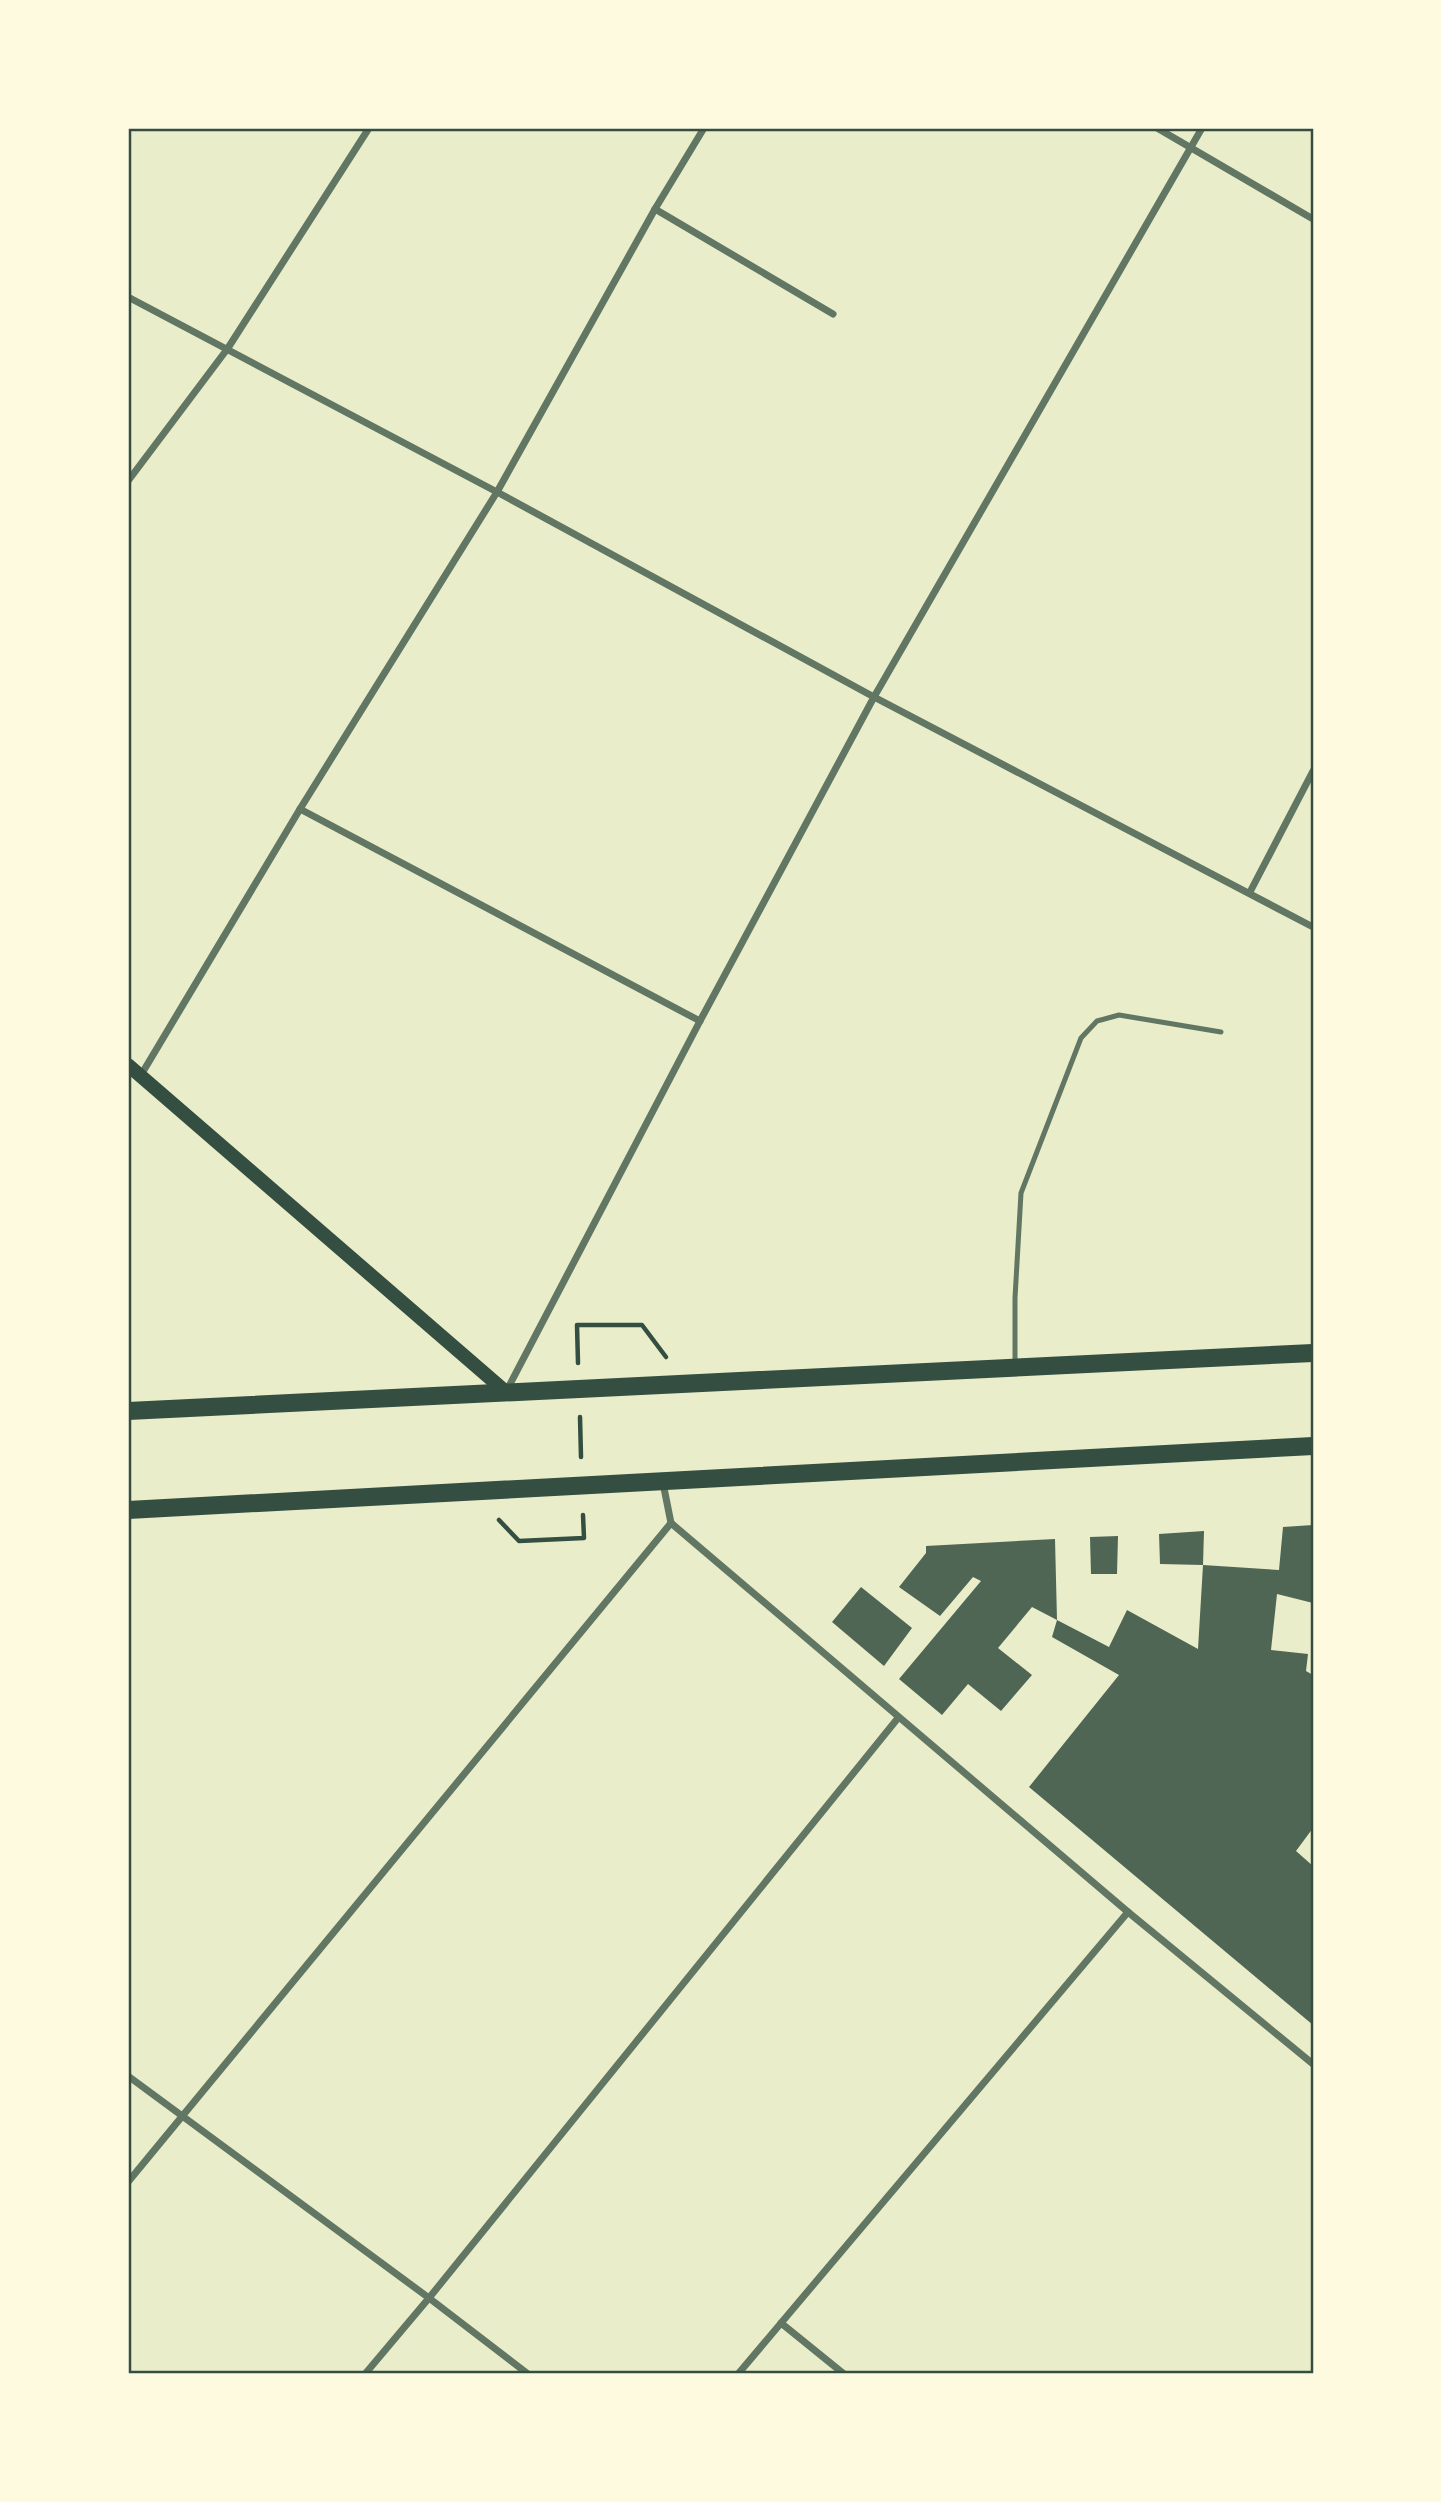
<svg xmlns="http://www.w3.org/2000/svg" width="1441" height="2502" viewBox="0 0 1441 2502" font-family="'DM Sans',sans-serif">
<rect width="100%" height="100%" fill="#e9edc9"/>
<!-- building -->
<g fill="#4f6655">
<polygon points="1313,1525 1313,1603 1277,1594 1271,1650 1308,1654 1306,1671 1313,1675 1313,1828 1296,1851 1313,1866 1313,2025 1029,1787 1119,1675 1052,1637 1057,1620 1109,1647 1127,1610 1198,1649 1203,1565 1279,1570 1283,1527"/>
<polygon points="1204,1531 1203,1565 1160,1564 1159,1534"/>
<polygon points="1118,1536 1117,1574 1091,1574 1090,1537"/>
<polygon points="1055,1539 1057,1620 1032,1607 998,1648 1032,1675 1001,1711 968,1684 942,1715 899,1679 981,1581 973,1577 940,1616 899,1587 926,1553 926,1546"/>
<polygon points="861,1587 912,1628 884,1666 832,1622"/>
</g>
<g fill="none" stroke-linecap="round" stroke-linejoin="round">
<!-- path -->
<g stroke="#344e41" stroke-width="4.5">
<polyline points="578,1363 577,1325 642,1325 666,1357"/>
<polyline points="580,1417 581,1457"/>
<polyline points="499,1520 519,1541 584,1538 583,1515"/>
</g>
<!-- service -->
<polyline stroke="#617663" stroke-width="5" points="1015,1365 1015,1298 1021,1193 1081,1038 1097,1021 1119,1015 1221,1032"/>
<!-- minor -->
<g stroke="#617663" stroke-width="7">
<polyline points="1157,128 1313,219"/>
<polyline points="655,209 833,314"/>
<polyline points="128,297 497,492 874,697 1313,927"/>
<polyline points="128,481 228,348 369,128"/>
<polyline points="300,809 700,1021"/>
<polyline points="1250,892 1313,771"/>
<polyline points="141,1075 300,809 497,492 655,209 704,128"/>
<polyline points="507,1390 700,1021 874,697 1202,128"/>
<polyline points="663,1483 671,1523"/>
<polyline points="671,1523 1128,1912 1313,2064"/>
<polyline points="128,2076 429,2298 528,2374"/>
<polyline points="128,2182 671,1523"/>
<polyline points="781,2323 844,2374"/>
<polyline points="365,2374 429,2298 898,1718"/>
<polyline points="738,2374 1128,1912"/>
</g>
<!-- secondary -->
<polyline stroke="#344e41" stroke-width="14" points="128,1065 506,1392"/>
<!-- primary -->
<g stroke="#344e41" stroke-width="18">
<polyline points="128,1411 1313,1353"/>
<polyline points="128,1510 1313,1446"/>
</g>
</g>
<!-- border -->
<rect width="1441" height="2502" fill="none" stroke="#fefae0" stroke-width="259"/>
<rect x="130" y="130" width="1182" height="2242" fill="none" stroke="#344e41" stroke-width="2.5"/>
</svg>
